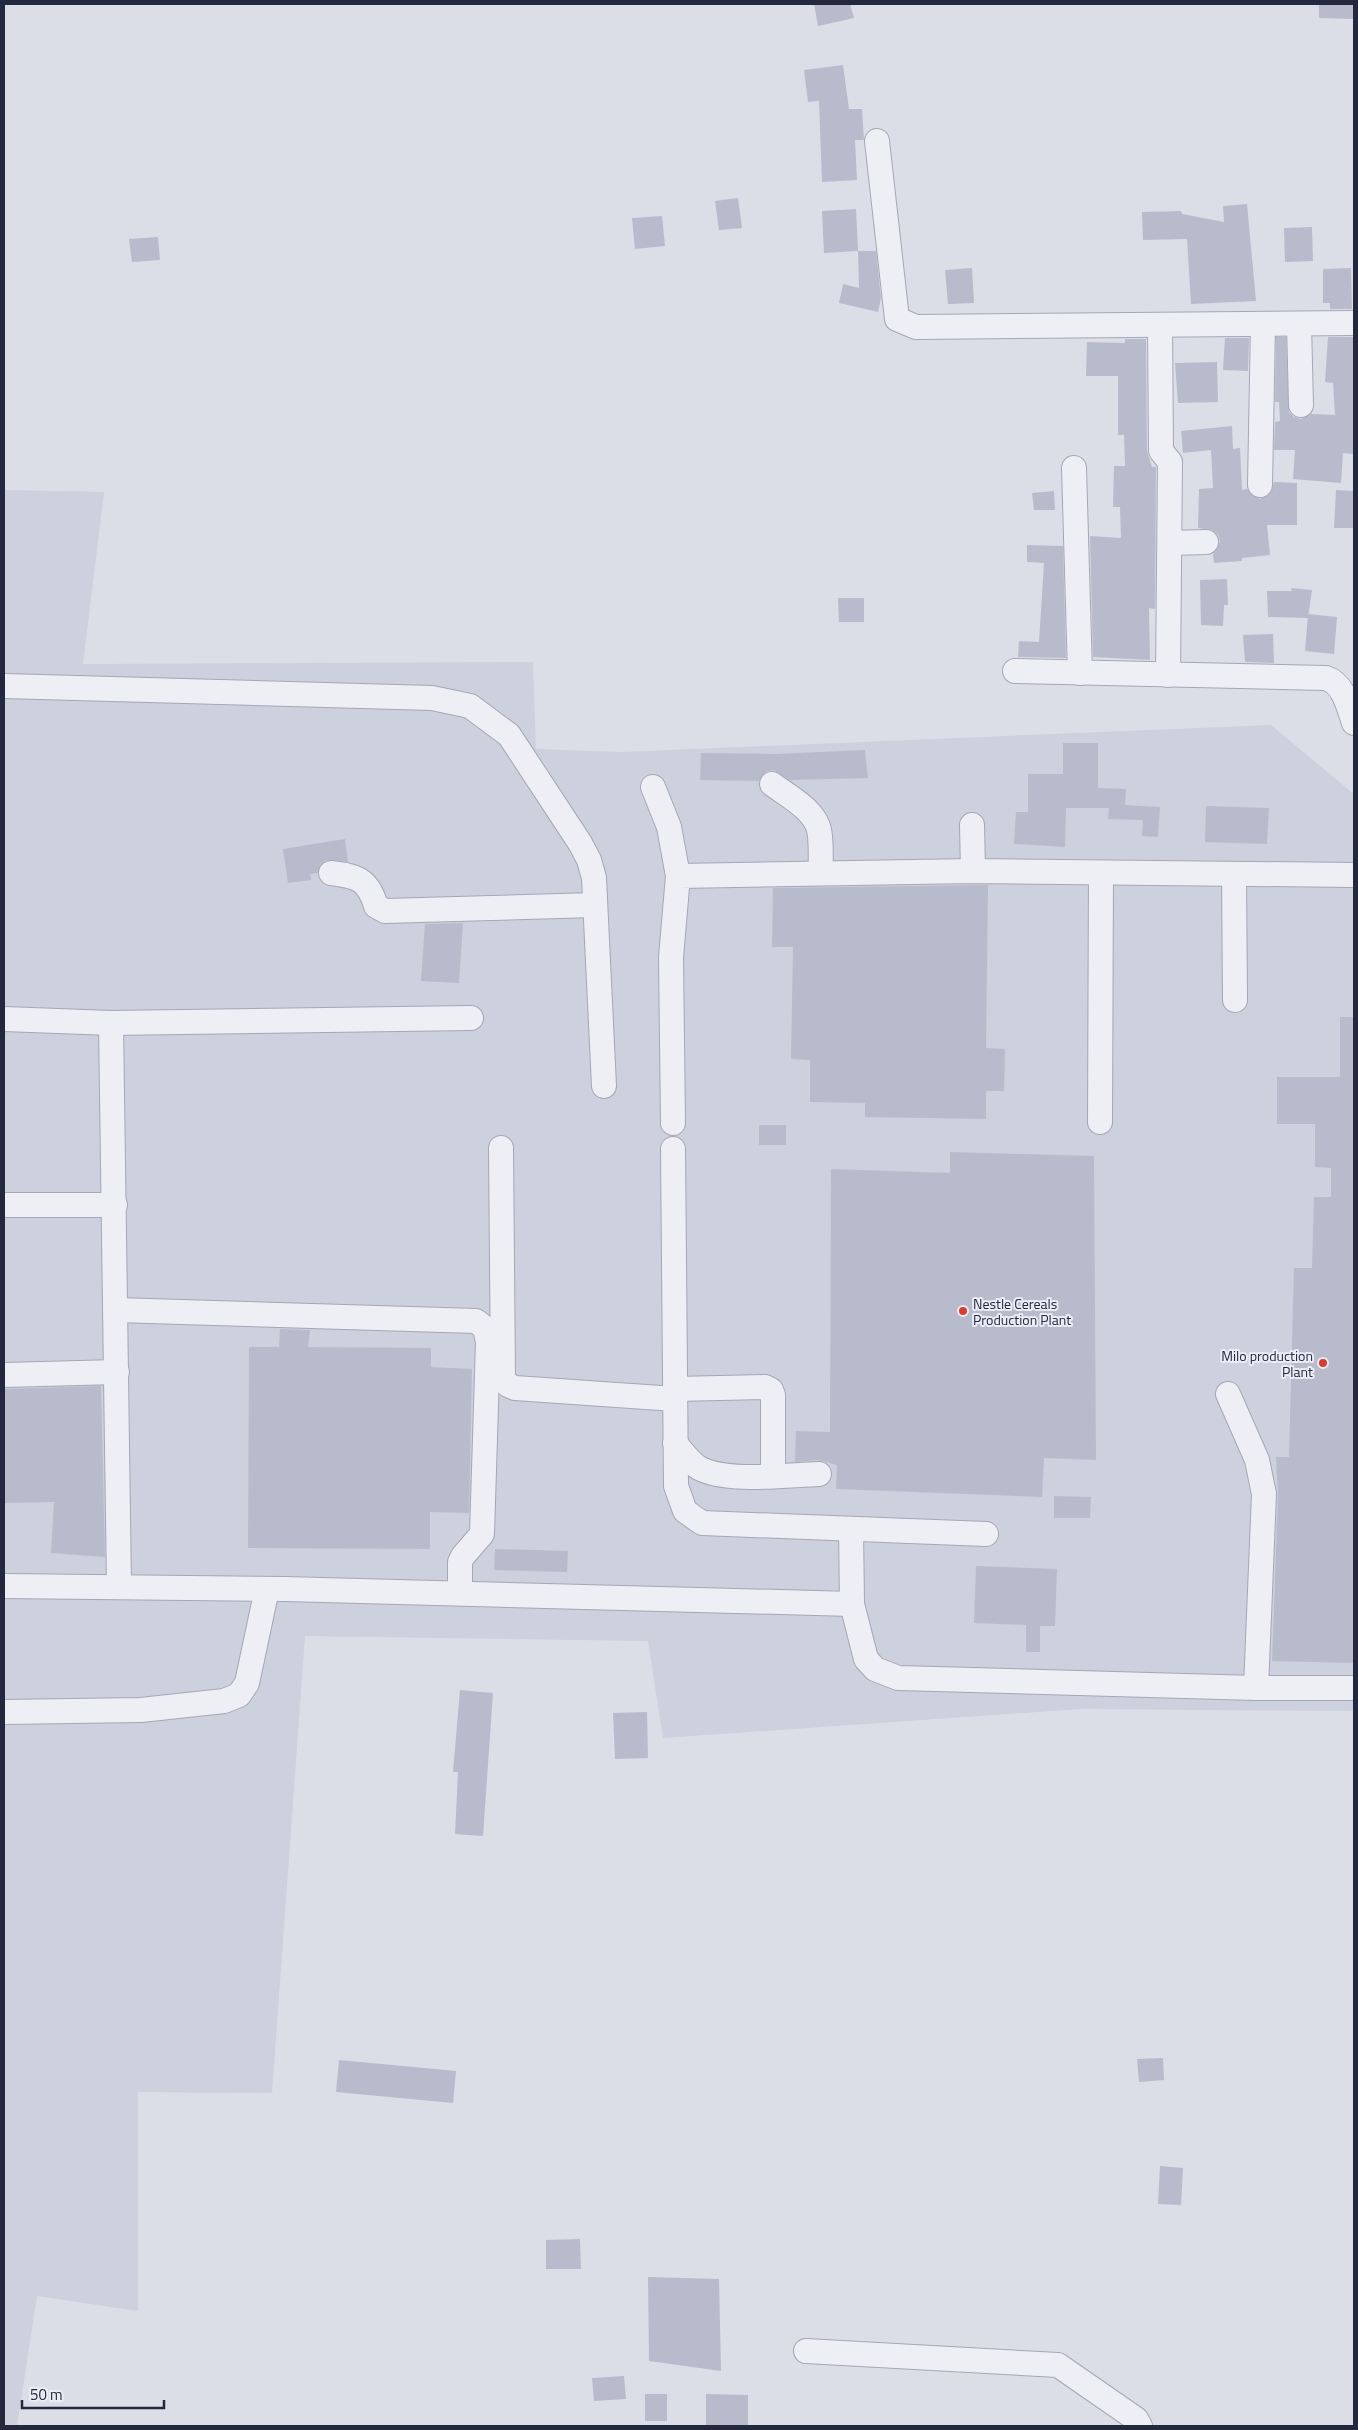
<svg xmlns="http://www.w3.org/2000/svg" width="1358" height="2430" viewBox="0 0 1358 2430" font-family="'Titillium Web',sans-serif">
<rect width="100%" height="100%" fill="#dbdee7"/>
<!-- built -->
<polygon fill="#cdd0dd" points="4,490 104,492 83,664 533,662 536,749 622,752 1271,725 1354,794 1354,1711 1081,1709 663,1738 648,1641 305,1636 272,2093 138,2092 138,2311 37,2296 17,2426 4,2426"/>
<!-- building -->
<g fill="#b8bbcb">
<polygon points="814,4 850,4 854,18 818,26"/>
<polygon points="1319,4 1354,4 1354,19 1319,18"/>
<polygon points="843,65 849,109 862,109 864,140 855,140 857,180 822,182 819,101 808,102 804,70"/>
<polygon points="738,198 742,228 719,230 715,201"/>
<polygon points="1247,204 1256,301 1191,304 1187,239 1143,240 1142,212 1181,211 1182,214 1224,222 1223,206"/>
<polygon points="856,209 858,251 824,253 822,211"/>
<polygon points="662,216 665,246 635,249 632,218"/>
<polygon points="1312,227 1313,261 1285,262 1284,228"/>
<polygon points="158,237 160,260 132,262 129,239"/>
<polygon points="858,251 876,251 881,298 878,312 839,303 843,284 859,288"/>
<polygon points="972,268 974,303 948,304 945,270"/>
<polygon points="1351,268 1352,309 1330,309 1330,303 1323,303 1323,269"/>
<polygon points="1276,337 1286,337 1289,412 1294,417 1301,419 1311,414 1335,415 1333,383 1325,382 1328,337 1354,337 1354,454 1343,453 1341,483 1293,479 1295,450 1274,450 1275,422 1280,421 1279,402 1275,402"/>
<polygon points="1225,338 1249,338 1248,371 1223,370"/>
<polygon points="1125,339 1146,339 1147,451 1152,467 1156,467 1155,609 1149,608 1150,660 1093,657 1090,536 1121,538 1120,507 1113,507 1114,466 1125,466 1124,435 1118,435 1118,376 1086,376 1087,342 1125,343"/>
<polygon points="1217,362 1218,402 1178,403 1175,363"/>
<polygon points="1232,426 1233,449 1240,448 1242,490 1247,489 1253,496 1260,499 1271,492 1274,482 1297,483 1297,525 1267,525 1270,555 1242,558 1242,561 1214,563 1213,554 1220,542 1218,535 1212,530 1198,528 1199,489 1213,488 1211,450 1183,453 1181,431"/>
<polygon points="1336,490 1354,491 1354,528 1334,528"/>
<polygon points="1054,491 1055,510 1034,510 1032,493"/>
<polygon points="1027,545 1063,546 1066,658 1018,657 1019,641 1039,642 1044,563 1027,562"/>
<polygon points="1227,579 1228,605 1224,605 1223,626 1201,625 1200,580"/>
<polygon points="1291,588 1312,590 1308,618 1268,617 1267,591 1292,591"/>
<polygon points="838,598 864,598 864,622 839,622"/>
<polygon points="1308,614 1337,617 1334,654 1305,651"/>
<polygon points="1273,634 1274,663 1245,662 1243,635"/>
<polygon points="1063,743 1098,743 1098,788 1126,789 1125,805 1160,807 1158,837 1142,836 1143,820 1108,819 1109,808 1066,808 1065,847 1014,844 1016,812 1028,812 1028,774 1063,774"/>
<polygon points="865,750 868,778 790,780 773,770 766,772 759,781 700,780 701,753 776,754"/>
<polygon points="1206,806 1269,808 1267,844 1205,842"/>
<polygon points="345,839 348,862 326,860 320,865 318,873 310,874 311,880 288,883 283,849"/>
<polygon points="988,885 986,1048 1005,1049 1004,1091 986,1091 986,1119 865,1117 865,1103 810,1102 810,1060 791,1059 793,947 772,947 773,888"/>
<polygon points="463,923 459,983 421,981 425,924"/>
<polygon points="1340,1017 1354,1017 1354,1663 1272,1661 1278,1495 1276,1457 1289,1457 1294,1268 1312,1268 1314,1197 1331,1197 1331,1168 1315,1167 1315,1124 1277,1124 1277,1077 1340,1077"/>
<rect x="759" y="1125" width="27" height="20"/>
<polygon points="950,1152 1094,1156 1096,1460 1044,1458 1042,1497 836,1489 837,1465 818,1460 795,1462 796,1431 830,1432 831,1169 950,1173"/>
<polygon points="280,1329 310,1330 308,1347 431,1348 431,1367 472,1369 469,1513 430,1512 430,1549 248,1548 249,1347 279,1347"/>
<polygon points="101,1386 105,1557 51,1553 54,1502 4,1503 4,1389"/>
<polygon points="1054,1496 1091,1497 1090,1518 1054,1518"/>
<polygon points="495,1549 568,1551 567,1572 494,1570"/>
<polygon points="976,1566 1057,1569 1055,1626 1040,1626 1040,1652 1026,1652 1026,1625 974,1623"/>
<polygon points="460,1690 493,1693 483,1836 455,1834 458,1772 453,1772"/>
<polygon points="647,1712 648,1758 615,1759 613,1713"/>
<polygon points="1163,2058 1164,2080 1139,2082 1137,2059"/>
<polygon points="339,2060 456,2071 453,2103 336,2092"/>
<polygon points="1160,2166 1183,2168 1181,2205 1158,2204"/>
<polygon points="580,2239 581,2269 546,2269 546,2240"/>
<polygon points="648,2277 719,2279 721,2371 649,2361"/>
<polygon points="624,2376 626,2399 594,2401 592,2378"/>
<rect x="645" y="2394" width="22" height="27"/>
<polygon points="706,2394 748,2395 748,2425 706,2425"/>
</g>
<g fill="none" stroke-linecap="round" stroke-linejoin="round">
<defs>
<g id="minor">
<polyline points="877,141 897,319 916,327 1354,323"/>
<polyline points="1299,324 1301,405"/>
<polyline points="1160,325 1161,451 1170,462 1168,675"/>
<polyline points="1074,468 1080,673"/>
<polyline points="1260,485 1263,324"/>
<polyline points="1170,543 1206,542"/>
<path d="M 1015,671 L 1326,678 C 1344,684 1348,706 1354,723"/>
<polyline points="4,686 432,698 470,706 509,735 580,843 589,860 594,878 604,1086"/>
<path d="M 772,784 C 788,796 815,810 819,830 C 822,843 820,860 821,873"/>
<polyline points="653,787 669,827 678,876"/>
<polyline points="972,825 973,871"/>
<path d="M 331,873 C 357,876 368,879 376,906 L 385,911 L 595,905"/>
<polyline points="1234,874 1235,1000"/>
<polyline points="4,1019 111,1023 471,1018"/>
<polyline points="111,1023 119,1587"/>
<polyline points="1100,1122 1101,873"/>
<polyline points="673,1123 671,957 678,876 973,871 1354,875"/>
<polyline points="501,1148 503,1379 508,1385 515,1388 675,1399"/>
<polyline points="673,1149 676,1486 685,1511 702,1523 986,1534"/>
<polyline points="4,1205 115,1205"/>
<polyline points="116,1310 476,1321 485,1328 488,1342 482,1534 463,1556 460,1562 460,1593"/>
<polyline points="4,1375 117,1372"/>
<polyline points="675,1389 765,1387 771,1390 773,1395 773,1475"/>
<polyline points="1228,1394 1257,1460 1264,1494 1256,1688"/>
<path d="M 675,1443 C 682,1451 689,1462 699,1468 C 727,1483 786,1475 819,1474"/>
<polyline points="851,1529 852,1604 866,1659 875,1669 898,1678 1256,1688 1354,1688"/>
<polyline points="4,1586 285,1589 852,1604"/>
<polyline points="4,1712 141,1710 224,1701 239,1695 247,1683 267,1589"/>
<polyline points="806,2351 1058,2365 1136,2419 1140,2426"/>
</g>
</defs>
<!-- minor casing -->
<use href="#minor" stroke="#a4a7b5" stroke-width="26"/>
<!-- minor -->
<use href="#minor" stroke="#eeeff5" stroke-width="24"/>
</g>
<!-- markers -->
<g fill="#da3c32" stroke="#ebedf5" stroke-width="2">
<circle cx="963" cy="1311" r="5"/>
<circle cx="1323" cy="1363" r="5"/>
</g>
<g text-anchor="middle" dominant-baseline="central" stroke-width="4" stroke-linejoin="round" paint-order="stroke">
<!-- poi labels -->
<g font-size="14" fill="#24283f" stroke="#ebedf5" text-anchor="start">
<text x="973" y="1303">Nestle Cereals<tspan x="973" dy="16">Production Plant</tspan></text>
<text x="1313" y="1355" text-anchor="end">Milo production<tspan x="1313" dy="16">Plant</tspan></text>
</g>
</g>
<!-- border -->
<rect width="1358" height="2430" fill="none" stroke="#24283f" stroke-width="10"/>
<!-- scale -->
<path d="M22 2400v8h142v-8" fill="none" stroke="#24283f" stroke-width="2.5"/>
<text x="30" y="2400" font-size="15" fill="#24283f" stroke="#ebedf5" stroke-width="4" paint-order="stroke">50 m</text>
</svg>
